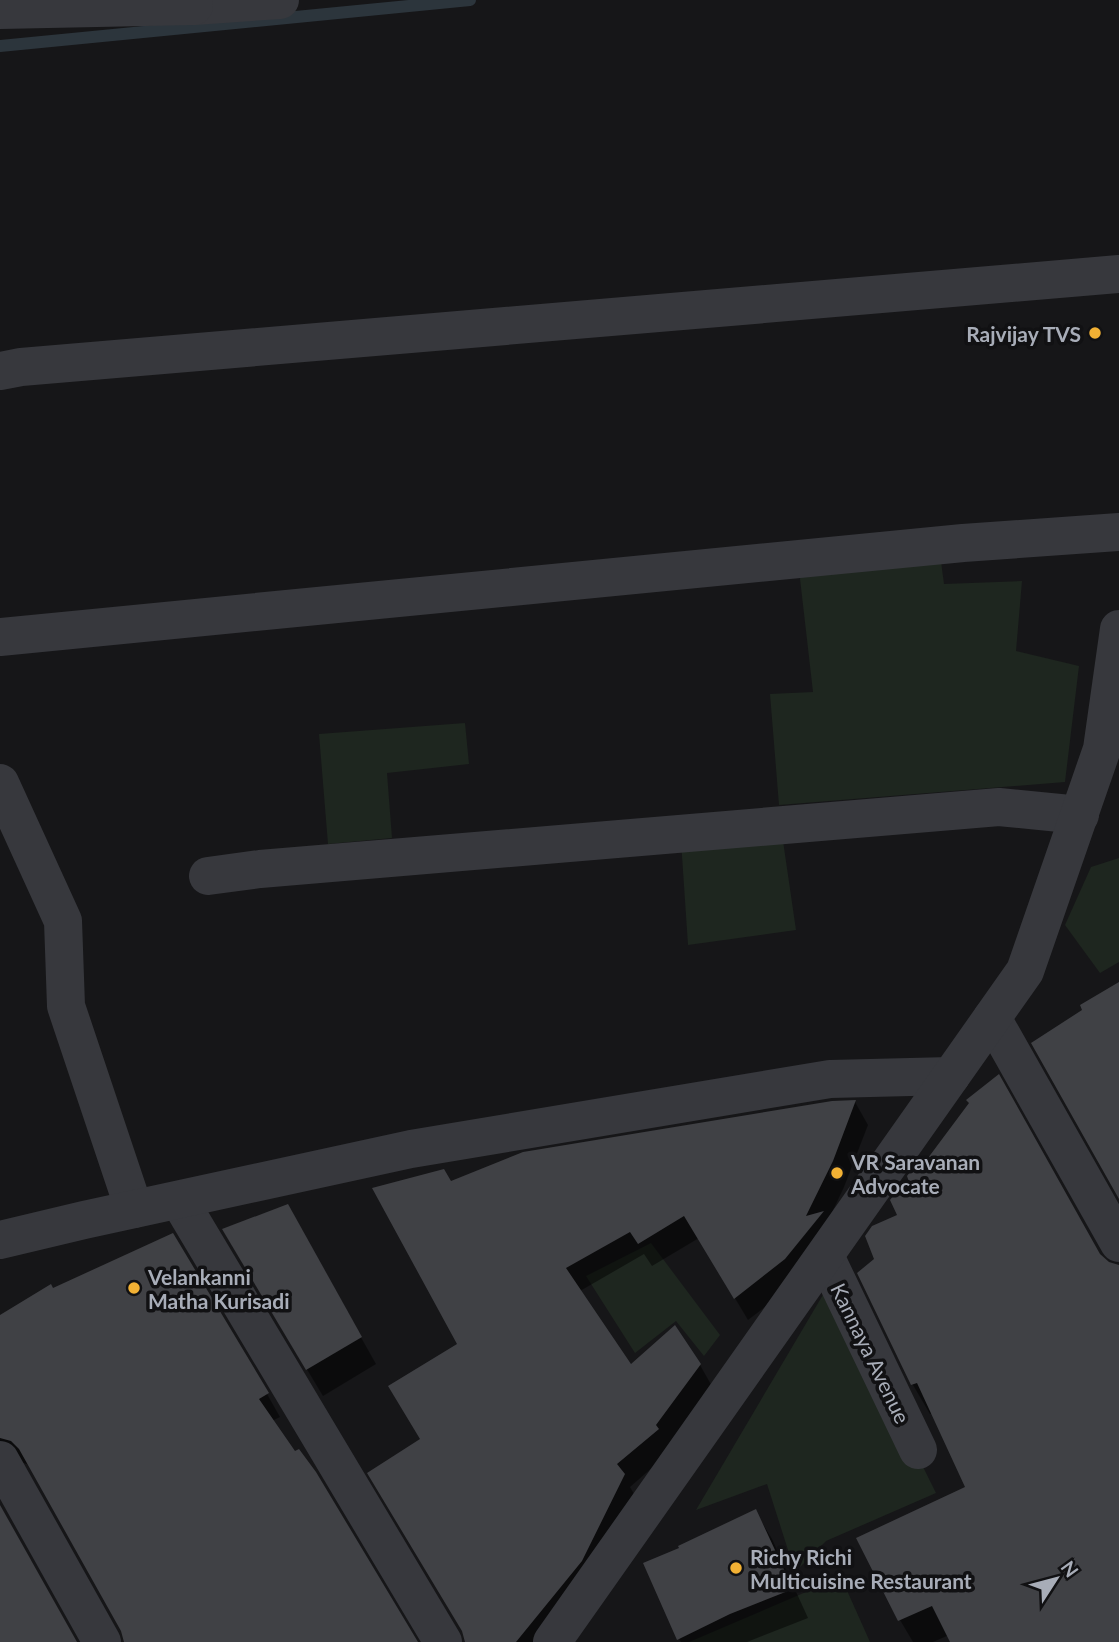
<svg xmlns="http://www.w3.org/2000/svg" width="1119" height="1642" viewBox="0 0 1119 1642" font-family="Lato,sans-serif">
<rect width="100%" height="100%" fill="#161618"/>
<!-- green -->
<g fill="#1e261f">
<polygon points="940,554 944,584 1022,581 1016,651 1079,666 1065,782 779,805 770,694 813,692 799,570"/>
<polygon points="465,723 469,764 387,773 392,838 328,844 319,734"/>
<polygon points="782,834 796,930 688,945 681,841"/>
<polygon points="1119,858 1119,962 1100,973 1065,925 1091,867"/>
<polygon points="651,1243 720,1335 704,1356 676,1321 635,1353 586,1276"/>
<polygon points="835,1290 936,1493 826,1541 795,1572 767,1484 696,1510 824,1293"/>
<polygon points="841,1577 870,1642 689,1642"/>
</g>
<!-- shadow -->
<g fill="#0007">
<polygon points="855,1102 868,1125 844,1187 828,1221 798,1282 748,1320 699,1238 652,1266 644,1254 580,1291 631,1366 700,1365 713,1388 670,1452 630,1487 637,1499 548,1642 466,1642 422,1440 459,1344 451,1183 832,1103"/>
<polygon points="287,1206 376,1364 323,1396 239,1256"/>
<polygon points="1099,1256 1106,1263 1119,1266 1119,1642 952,1642 949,1635 933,1642 913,1642 900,1620 967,1488 933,1413 930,1414 913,1385 860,1274"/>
<polygon points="53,1290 267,1394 280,1417 272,1421 415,1642 125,1642 123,1631 33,1471 27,1464 15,1461 0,1466 0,1317"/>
<polygon points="755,1511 772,1539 808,1618 747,1642 681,1642 679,1639"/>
</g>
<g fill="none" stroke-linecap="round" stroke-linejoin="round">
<!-- stream -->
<polyline stroke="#2c353c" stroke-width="12" points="0,46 470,0"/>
</g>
<!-- building -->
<g fill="#404145">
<polygon points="1119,982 1119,1199 1031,1043 1082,1010 1080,1005"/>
<polygon points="999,1074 1100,1254 1109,1262 1119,1265 1119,1642 950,1642 932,1606 898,1621 856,1538 965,1487 917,1383 911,1385 857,1273 874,1259 865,1236 872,1226 897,1215 890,1200 899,1188 910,1185 907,1176 916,1164 925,1162 969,1103 966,1100"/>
<polygon points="856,1100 833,1161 806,1216 824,1211 785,1259 734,1299 684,1216 638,1244 630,1232 566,1268 631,1364 675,1325 701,1364 656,1425 659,1429 617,1464 625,1474 582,1561 516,1642 465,1642 462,1631 367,1473 420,1439 388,1386 457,1344 372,1188 444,1169 451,1181 523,1152 832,1101"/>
<polygon points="288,1204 362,1337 306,1370 222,1229"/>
<polygon points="173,1233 269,1393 259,1399 295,1451 299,1449 316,1472 418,1642 124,1642 121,1631 19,1449 11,1441 0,1438 0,1315 51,1284 53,1288"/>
<polygon points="0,1505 77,1642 0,1642"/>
<polygon points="756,1509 793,1589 730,1614 677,1640 643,1563 679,1548 678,1546"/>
</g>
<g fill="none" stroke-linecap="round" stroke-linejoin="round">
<!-- minor -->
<g stroke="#37383d" stroke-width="38">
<polyline points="194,6 280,0"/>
<polyline points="0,10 194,6 191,0"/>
<polyline points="0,371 21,367 1119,274"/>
<polyline points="0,637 963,543 1119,532"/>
<polyline points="0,783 63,921 66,1006 134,1209"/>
<polyline points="208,876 260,869 999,807 1080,815"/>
<polyline points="992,1018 1119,1243"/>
<polyline points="179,1200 443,1642"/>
<polyline points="0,1240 84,1220 411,1149 830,1079 951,1076"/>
<polyline points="825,1256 918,1450"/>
<polyline points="0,1460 102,1642"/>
<polyline points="552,1642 1025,971 1102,749 1119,629"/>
</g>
</g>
<!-- markers -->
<g fill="#f2b134" stroke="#111113" stroke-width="2.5">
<circle cx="1095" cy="333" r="7"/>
<circle cx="837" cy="1173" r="7"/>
<circle cx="134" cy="1288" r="7"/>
<circle cx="736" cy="1568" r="7"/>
</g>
<g text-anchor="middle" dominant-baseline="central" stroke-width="7" stroke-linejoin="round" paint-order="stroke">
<!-- poi labels -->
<g font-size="21" font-weight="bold" fill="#a8adb8" stroke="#111113" text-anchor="start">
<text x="1081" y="333" text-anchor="end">Rajvijay TVS</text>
<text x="851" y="1161">VR Saravanan<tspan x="851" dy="24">Advocate</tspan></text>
<text x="148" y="1276">Velankanni<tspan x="148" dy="24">Matha Kurisadi</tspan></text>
<text x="750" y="1556">Richy Richi<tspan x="750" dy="24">Multicuisine Restaurant</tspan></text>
</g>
<!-- street labels -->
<g font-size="21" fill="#a8adb8" stroke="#111113">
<text transform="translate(871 1353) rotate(64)">Kannaya Avenue</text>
</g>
</g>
<!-- north arrow -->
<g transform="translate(1056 1579) rotate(54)" stroke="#111113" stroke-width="5" paint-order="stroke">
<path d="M0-5L12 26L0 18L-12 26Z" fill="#a8adb8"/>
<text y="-10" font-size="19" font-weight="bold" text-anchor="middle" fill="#a8adb8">N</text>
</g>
</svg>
